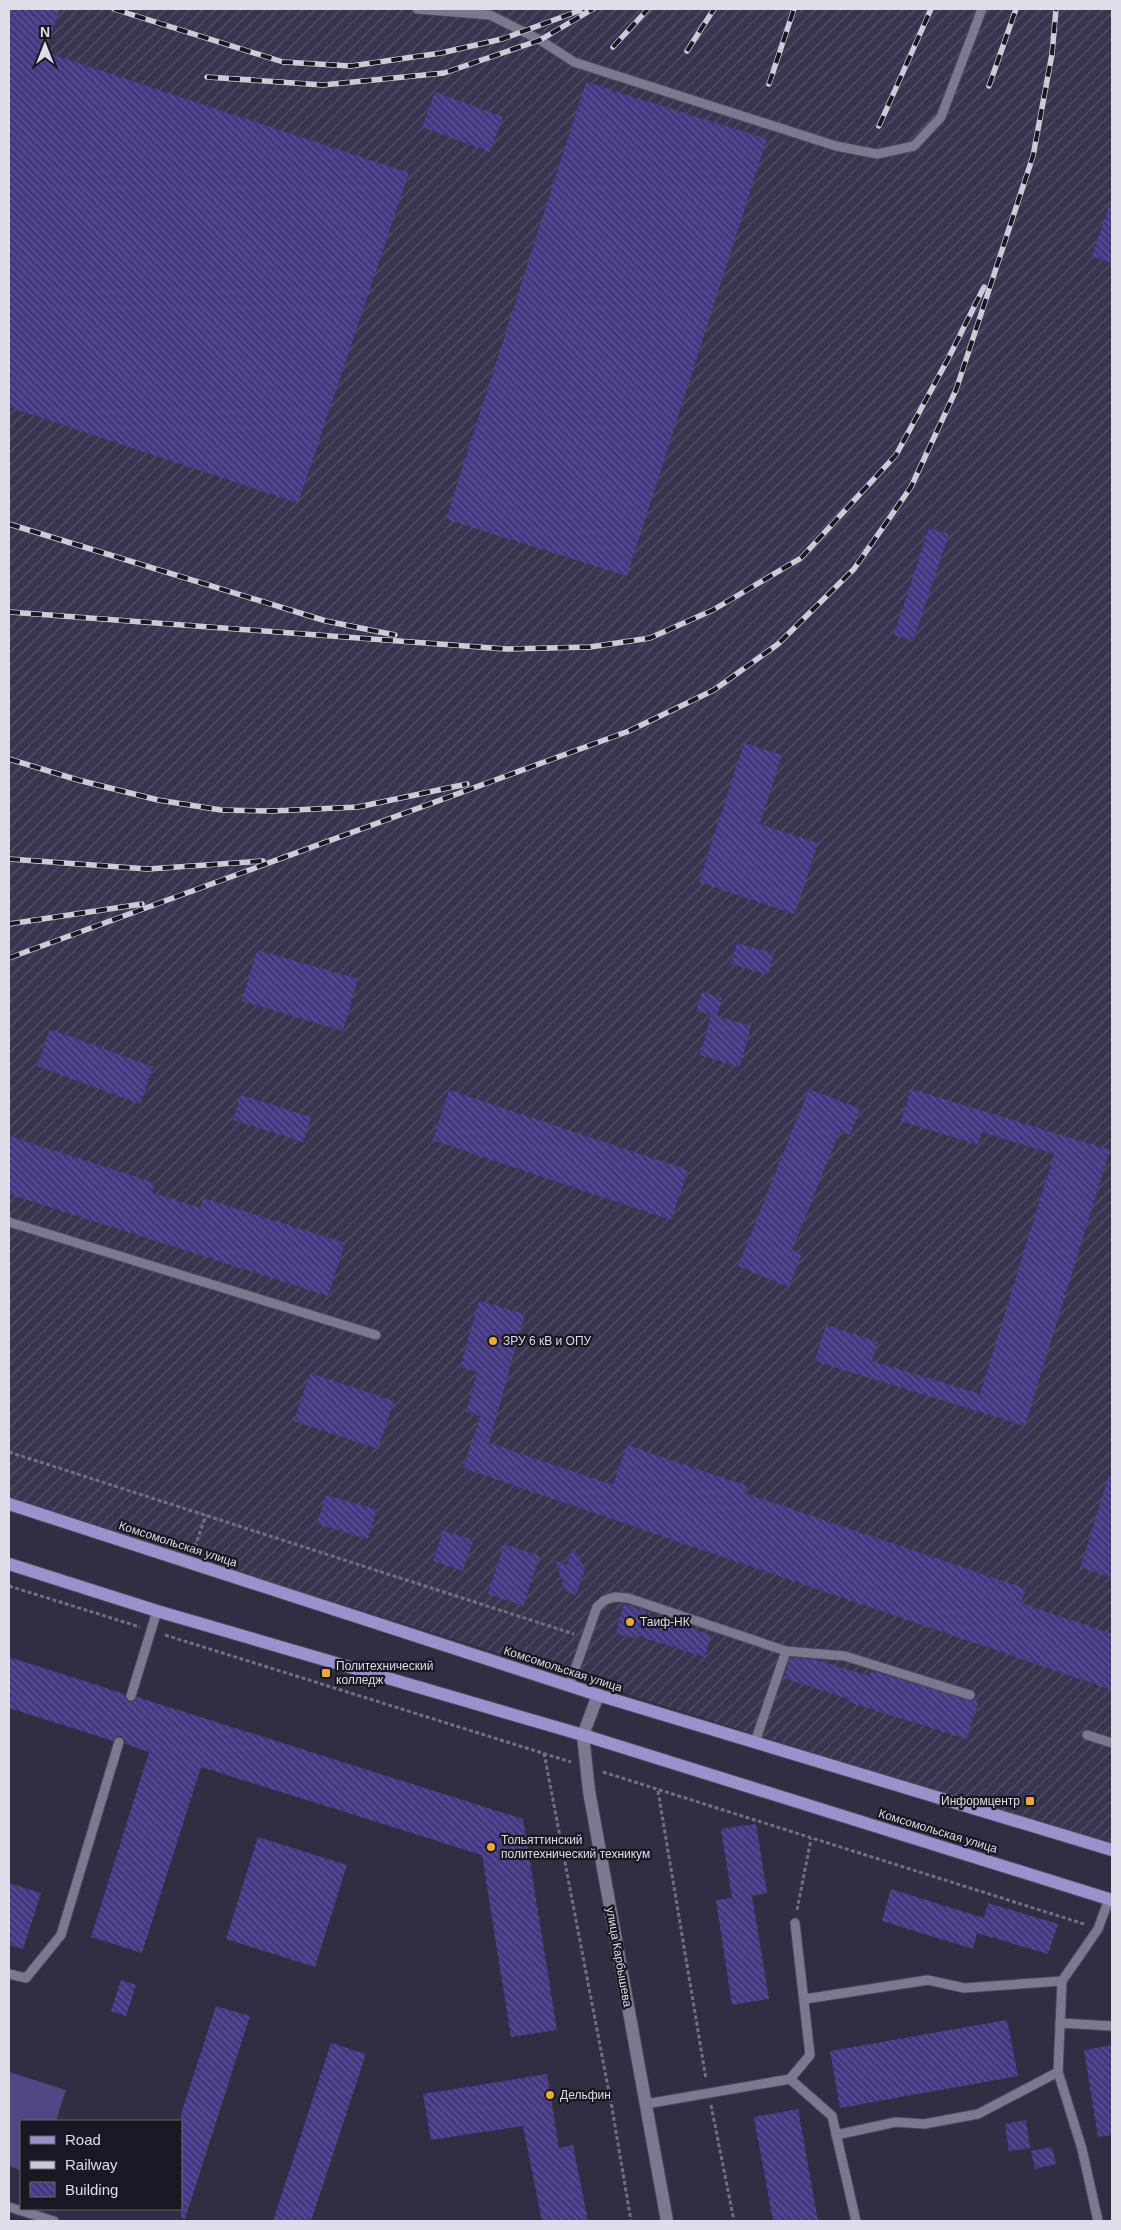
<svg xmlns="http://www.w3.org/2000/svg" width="1121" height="2230" viewBox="0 0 1121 2230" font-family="Arial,sans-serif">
<defs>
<pattern id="industrial-furrows" width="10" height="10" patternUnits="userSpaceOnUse" patternTransform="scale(1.25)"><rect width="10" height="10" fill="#37354f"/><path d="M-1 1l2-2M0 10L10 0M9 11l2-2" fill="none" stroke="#545268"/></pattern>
<pattern id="building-back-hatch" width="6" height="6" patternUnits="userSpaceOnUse" patternTransform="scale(1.25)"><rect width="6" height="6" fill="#453883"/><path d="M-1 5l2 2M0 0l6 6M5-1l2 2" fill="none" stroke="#5f5495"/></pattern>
</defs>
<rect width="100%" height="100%" fill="#302e42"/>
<!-- industrial -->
<polygon fill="url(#industrial-furrows)" points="9,9 1112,9 1112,1847 9,1499"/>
<!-- green -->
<polygon fill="#504885" points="9,2072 66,2090 56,2121 21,2121 21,2170 9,2166"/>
<!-- building -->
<g fill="url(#building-back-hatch)">
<polygon points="9,9 60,9 45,52 409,173 298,503 9,407"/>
<polygon points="586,82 767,139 627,576 446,519"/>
<polygon points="435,92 503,117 490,152 422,127"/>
<polygon points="1110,204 1112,204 1112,263 1092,256"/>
<polygon points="929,528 949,534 913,641 894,635"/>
<polygon points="744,743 782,755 760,824 818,843 795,914 699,882"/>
<polygon points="737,943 774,954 768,975 731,964"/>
<polygon points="257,950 358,979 343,1031 242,1001"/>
<polygon points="702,992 722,998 717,1016 751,1026 740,1067 700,1055 711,1015 696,1011"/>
<polygon points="50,1029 153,1067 140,1104 37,1066"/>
<polygon points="809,1089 860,1109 850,1135 840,1131 792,1250 802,1254 789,1287 738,1266"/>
<polygon points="911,1089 1110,1150 1025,1426 815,1361 826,1325 878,1342 872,1361 980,1394 1054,1154 982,1132 978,1145 901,1121"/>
<polygon points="449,1090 688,1170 671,1220 433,1140"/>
<polygon points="241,1095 311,1117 303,1142 233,1120"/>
<polygon points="9,1136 155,1183 152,1192 200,1208 203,1198 345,1243 328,1296 9,1194"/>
<polygon points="479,1301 525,1314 489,1443 613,1485 627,1445 747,1486 745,1493 1026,1589 1021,1603 1112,1634 1112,1690 463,1468 480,1416 466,1412 477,1372 460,1367"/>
<polygon points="310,1373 394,1401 378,1449 294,1421"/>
<polygon points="1109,1476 1112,1477 1112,1578 1080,1568"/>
<polygon points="326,1495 377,1510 368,1539 317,1524"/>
<polygon points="443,1531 473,1540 463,1571 433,1561"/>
<polygon points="504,1544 540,1556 523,1606 488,1594"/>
<polygon points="573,1548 585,1569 576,1595 565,1591 556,1561 567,1565"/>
<polygon points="624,1604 646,1611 645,1614 711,1635 705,1657 638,1636 637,1639 616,1633"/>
<polygon points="9,1657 125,1694 125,1698 129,1702 133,1702 137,1697 523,1819 557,2030 511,2037 482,1855 201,1767 142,1953 91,1937 149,1752 125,1744 125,1740 121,1736 117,1736 113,1741 9,1708"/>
<polygon points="794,1658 817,1660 869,1676 871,1671 978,1702 967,1739 848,1702 849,1699 784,1678 790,1659"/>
<polygon points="756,1824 767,1893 752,1896 769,1999 732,2005 716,1900 732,1898 721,1829"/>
<polygon points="258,1837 347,1865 315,1967 226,1939"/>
<polygon points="9,1883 41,1893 23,1949 9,1945"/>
<polygon points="891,1889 984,1918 988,1903 1058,1924 1048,1954 977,1933 973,1949 882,1921"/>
<polygon points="121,1980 136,1985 126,2016 111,2011"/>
<polygon points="216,2006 250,2016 185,2219 181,2218 181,2114"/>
<polygon points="1007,2020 1018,2076 840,2108 830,2051"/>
<polygon points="331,2043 366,2054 311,2221 273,2221"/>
<polygon points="1112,2045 1112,2135 1098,2137 1084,2050"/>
<polygon points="547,2074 559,2148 573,2145 588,2221 542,2221 523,2126 431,2140 423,2094"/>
<polygon points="798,2109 818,2221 773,2221 754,2117"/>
<polygon points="1026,2120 1030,2148 1009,2151 1005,2124"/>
<polygon points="1052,2147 1056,2164 1035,2169 1031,2151"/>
</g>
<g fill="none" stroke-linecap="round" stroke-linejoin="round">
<defs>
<g id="service">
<polyline points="417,9 490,15 540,40 574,62 836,146 877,154 914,146 941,117 982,9"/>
<polyline points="9,1222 376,1335"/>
<polyline points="569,1686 597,1607 605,1600 615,1597 628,1598 786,1651"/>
<polyline points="131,1696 157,1611"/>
<polyline points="1087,1735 1112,1743"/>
<polyline points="755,1742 786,1651 845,1656 970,1695"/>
<polyline points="9,1974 26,1978 61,1935 119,1742"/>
<polyline points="805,1999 928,1980 964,1988 1062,1981"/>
<polyline points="1060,2023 1112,2026"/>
<polyline points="790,2079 832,2116 856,2221"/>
<polyline points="646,2104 790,2079 810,2055 795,1923"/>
<polyline points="836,2135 896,2122 924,2124 978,2114 1058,2072"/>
<polyline points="9,2207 54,2221"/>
<polyline points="1098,2221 1082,2149 1058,2072 1062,1981 1098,1929 1109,1899"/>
</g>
<polyline id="tertiary" points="598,1695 583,1735 589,1791 667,2221"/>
<g id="primary">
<polyline points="9,1504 598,1695 1112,1850"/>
<polyline points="9,1564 157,1611 583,1735 1112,1900"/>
</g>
</defs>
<!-- service casing -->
<use href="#service" stroke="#4b4a5b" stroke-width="11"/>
<!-- tertiary casing -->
<use href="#tertiary" stroke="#4b4a5b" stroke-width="14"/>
<!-- primary casing -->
<use href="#primary" stroke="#4b4a5b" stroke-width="14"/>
<!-- path -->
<g stroke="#717081" stroke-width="3" stroke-dasharray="4 2.5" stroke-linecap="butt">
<polyline points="9,1452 574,1634"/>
<polyline points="195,1547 206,1515"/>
<polyline points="9,1586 140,1627"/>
<polyline points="165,1635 571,1762"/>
<polyline points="544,1753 612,2108 631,2221"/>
<polyline points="603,1772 1084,1924"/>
<polyline points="658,1791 706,2079"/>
<polyline points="797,1910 811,1839"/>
<polyline points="711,2105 734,2221"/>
</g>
<!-- service -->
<use href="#service" stroke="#7b7990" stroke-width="9"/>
<!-- tertiary -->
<use href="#tertiary" stroke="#7b7990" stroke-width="12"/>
<!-- primary -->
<use href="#primary" stroke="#9893cd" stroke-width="12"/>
<defs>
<g id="rail">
<polyline points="114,9 283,62 351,66 441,53 502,39 584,9"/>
<polyline points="613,47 648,9"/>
<polyline points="687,51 714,9"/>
<polyline points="207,77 323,85 444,73 540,40 593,9"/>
<polyline points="769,84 794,9"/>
<polyline points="989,86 1016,9"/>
<polyline points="879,126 931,9"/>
<polyline points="9,524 326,621 395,635"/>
<polyline points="9,612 506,649 590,647 650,638 713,610 801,558 896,455 948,359 984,287"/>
<polyline points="9,759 78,780 158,800 221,810 273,811 358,807 467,784"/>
<polyline points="9,859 148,869 263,861"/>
<polyline points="9,924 142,904"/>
<polyline points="9,958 629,731 714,690 778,644 854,569 911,487 956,390 1033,156 1052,54 1056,9"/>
</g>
</defs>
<!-- rail casing -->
<use href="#rail" stroke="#ccccd9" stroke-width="5.5"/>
<!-- rail -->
<use href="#rail" stroke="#181821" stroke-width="4" stroke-dasharray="11" stroke-linecap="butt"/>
</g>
<!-- markers -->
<g fill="#eaaa38" stroke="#181821" stroke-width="2">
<circle cx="493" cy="1341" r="5"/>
<circle cx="630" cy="1622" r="5"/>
<rect x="321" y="1668" width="10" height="10" rx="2.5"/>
<rect x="1025" y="1796" width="10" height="10" rx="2.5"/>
<circle cx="491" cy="1847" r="5"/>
<circle cx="550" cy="2095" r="5"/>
</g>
<g text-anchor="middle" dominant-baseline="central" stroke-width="4.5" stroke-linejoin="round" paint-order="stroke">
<!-- poi labels -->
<g font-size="12" fill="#dedeeb" stroke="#181821" text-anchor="start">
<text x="503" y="1341">ЗРУ 6 кВ и ОПУ</text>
<text x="640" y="1622">Таиф-НК</text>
<text x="336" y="1666">Политехнический<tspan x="336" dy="14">колледж</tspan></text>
<text x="1020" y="1801" text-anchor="end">Информцентр</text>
<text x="501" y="1840">Тольяттинский<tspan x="501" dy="14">политехнический техникум</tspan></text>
<text x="560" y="2095">Дельфин</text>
</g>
<!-- street labels -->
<g font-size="12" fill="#dedeeb" stroke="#181821">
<text transform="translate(178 1544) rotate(18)">Комсомольская улица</text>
<text transform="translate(563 1669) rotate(18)">Комсомольская улица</text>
<text transform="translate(938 1831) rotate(17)">Комсомольская улица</text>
<text transform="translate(619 1957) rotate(80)">улица Карбышева</text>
</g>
</g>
<!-- border -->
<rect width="1121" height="2230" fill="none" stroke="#dedeeb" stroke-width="20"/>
<!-- legend -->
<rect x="20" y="2120" width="162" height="90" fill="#181821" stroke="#676772"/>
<rect x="30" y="2136" width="25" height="8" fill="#9893cd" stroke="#676772"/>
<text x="65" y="2145" font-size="15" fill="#dedeeb">Road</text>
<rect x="30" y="2161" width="25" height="8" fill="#ccccd9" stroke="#676772"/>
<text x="65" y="2170" font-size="15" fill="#dedeeb">Railway</text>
<rect x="30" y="2182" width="25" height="15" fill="url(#building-back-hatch)" stroke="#676772"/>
<text x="65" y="2195" font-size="15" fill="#dedeeb">Building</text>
<!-- north arrow -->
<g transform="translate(45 45)" stroke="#181821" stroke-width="4" paint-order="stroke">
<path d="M0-4L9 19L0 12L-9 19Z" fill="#dedeeb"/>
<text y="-8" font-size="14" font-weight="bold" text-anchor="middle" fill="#dedeeb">N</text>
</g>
</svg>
